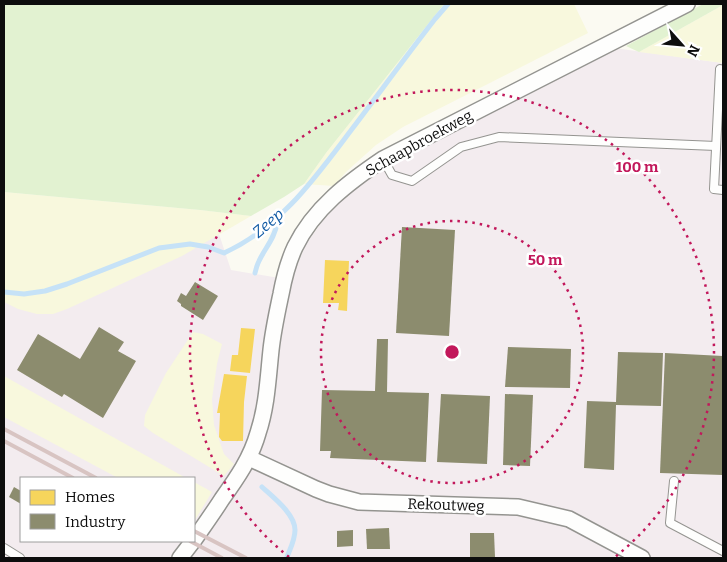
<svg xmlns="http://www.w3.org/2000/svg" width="727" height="562" viewBox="0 0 727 562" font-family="Bitter,serif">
<rect width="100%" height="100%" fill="#fbfaf2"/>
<!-- industrial -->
<path fill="#f3ecef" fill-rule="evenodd" d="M 607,47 L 723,63 L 723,558 L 4,558 L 4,294 L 218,231 L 231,270 L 291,280 L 306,244 L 329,212 L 384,162 ZM 21,478 L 194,478 L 194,541 L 21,541 Z"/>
<!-- farmland -->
<g fill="#f8f8dd">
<polygon points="444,4 574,4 588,33 403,127 376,145 346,172 334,186 304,184 326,153"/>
<polygon points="723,5 723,63 639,52"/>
<polygon points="4,192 200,210 251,216 182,256 67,309 53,314 37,314 18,309 4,302"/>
<polygon points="193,332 203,334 222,344 217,364 212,399 214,425 224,454 234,464 224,476 153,433 144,426 145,415 166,373"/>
<polygon points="4,376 186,478 118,478 4,417"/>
<polygon points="194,482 212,492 195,520 194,519"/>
</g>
<!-- green -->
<g fill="#e2f2d1">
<polygon points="4,4 444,4 326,153 304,184 284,197 251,216 200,210 4,192"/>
<polygon points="703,4 723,4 723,5 639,52 626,46"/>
</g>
<!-- homes -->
<g fill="#f6d55c">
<polygon points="325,260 349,261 347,311 338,310 339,303 323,303"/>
<polygon points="241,328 255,329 250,373 230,371 232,355 238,355"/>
<polygon points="224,374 247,376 244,402 243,441 222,441 219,437 220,413 217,413"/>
</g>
<!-- industry -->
<g fill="#8c8c6e">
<polygon points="402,227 455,230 449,336 396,333"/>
<polygon points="195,282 218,296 203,320 181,306 181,304 177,301 181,293 186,296"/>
<polygon points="99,327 124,342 118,351 136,361 103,418 64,394 62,397 17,370 38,334 80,359"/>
<polygon points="377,339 388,339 387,392 429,393 426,462 330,458 331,451 320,451 322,390 375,391"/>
<polygon points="508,347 571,349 570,388 505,387"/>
<polygon points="618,352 663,353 661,406 616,405 614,470 584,468 587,401 616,402"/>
<polygon points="665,353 723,356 723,475 660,473"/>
<polygon points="441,394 490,396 487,464 437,462"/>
<polygon points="505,394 533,395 530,466 503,465"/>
<polygon points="14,487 21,491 21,504 9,497"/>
<polygon points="389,528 390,549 367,549 366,529"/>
<polygon points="353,530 353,546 337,547 337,531"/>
<polygon points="470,533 494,533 495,557 470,557"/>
</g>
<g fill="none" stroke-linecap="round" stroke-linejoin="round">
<!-- stream -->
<g stroke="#c6e2f7" stroke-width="5">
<path d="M 255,273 C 256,269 257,265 259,261 C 265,248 275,238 277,223 L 275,220"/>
<path d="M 4,292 L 24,294 L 45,291 L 67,284 L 159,248 L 190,244 L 208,247 L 224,253 C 281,227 315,178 352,129 C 380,92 407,55 435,19 L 448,4"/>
<path d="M 262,487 C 273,497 295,514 295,530 C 295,540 290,549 287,557"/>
</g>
<defs>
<g id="lane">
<polyline points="723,70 720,69 714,189 723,190"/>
<polyline points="383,159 392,175 412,181 461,147 499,137 716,146"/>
<polyline points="674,481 670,523 723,551"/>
<polyline points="4,548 20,558"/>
</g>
<g id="street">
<polyline points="249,458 316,489 329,494 359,502 518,507 569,519 642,558"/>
<path d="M 194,540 C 203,527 213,513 222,499 C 237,478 251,458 258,433 C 267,406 268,378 271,350 C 273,331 277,313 281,294 C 284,278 288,262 295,247 C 314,208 349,182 383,159 L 687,4"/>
<polyline points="180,558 193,541"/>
</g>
</defs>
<!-- lane casing -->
<use href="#lane" stroke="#949490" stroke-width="10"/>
<!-- street casing -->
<use href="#street" stroke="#949490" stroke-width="18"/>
<!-- lane -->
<use href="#lane" stroke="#fefefd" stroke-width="8"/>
<!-- street -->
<use href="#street" stroke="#fefefd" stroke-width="15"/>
<!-- rail -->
<g stroke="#d8c4c2" stroke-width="4">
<polyline points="4,429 96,478"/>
<polyline points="4,441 73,478"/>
<polyline points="194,531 246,558"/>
<polyline points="190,541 222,558"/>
</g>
</g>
<!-- distance rings -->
<g fill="none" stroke="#c2185b" stroke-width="2.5" stroke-dasharray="2.5 5">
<circle cx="452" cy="352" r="131"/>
<path d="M289 557A262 262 0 1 1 615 557"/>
</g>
<g text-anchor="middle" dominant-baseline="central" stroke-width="5" stroke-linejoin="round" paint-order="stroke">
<!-- street labels -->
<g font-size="15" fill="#0d0d0d" stroke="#fff">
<text transform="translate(419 143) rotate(-29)">Schaapbroekweg</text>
<text transform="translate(446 505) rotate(2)">Rekoutweg</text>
</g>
<!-- water labels -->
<g font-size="16" font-style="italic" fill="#115aa4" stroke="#fff">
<text transform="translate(268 223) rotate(-40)">Zeep</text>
</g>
</g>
<circle cx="452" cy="352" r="8" fill="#c2185b" stroke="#fff" stroke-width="2.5"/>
<g font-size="15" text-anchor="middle" font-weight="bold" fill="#c2185b" stroke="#fff" stroke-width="5" stroke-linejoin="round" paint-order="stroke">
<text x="637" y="172">100 m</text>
<text x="545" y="265">50 m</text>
</g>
<!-- border -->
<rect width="727" height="562" fill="none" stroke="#0d0d0d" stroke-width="10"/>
<!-- legend -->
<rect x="20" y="477" width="175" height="65" fill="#ffffff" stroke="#9e9e9e"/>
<rect x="30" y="490" width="25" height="15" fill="#f6d55c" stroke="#9e9e9e"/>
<text x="65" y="502" font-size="15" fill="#0d0d0d">Homes</text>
<rect x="30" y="514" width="25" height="15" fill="#8c8c6e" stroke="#9e9e9e"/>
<text x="65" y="527" font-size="15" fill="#0d0d0d">Industry</text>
<!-- north arrow -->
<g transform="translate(682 45) rotate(117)" stroke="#ffffff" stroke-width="4" paint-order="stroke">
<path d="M0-4L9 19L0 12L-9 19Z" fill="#0d0d0d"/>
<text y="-8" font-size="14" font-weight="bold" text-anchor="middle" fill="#0d0d0d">N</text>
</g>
</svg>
